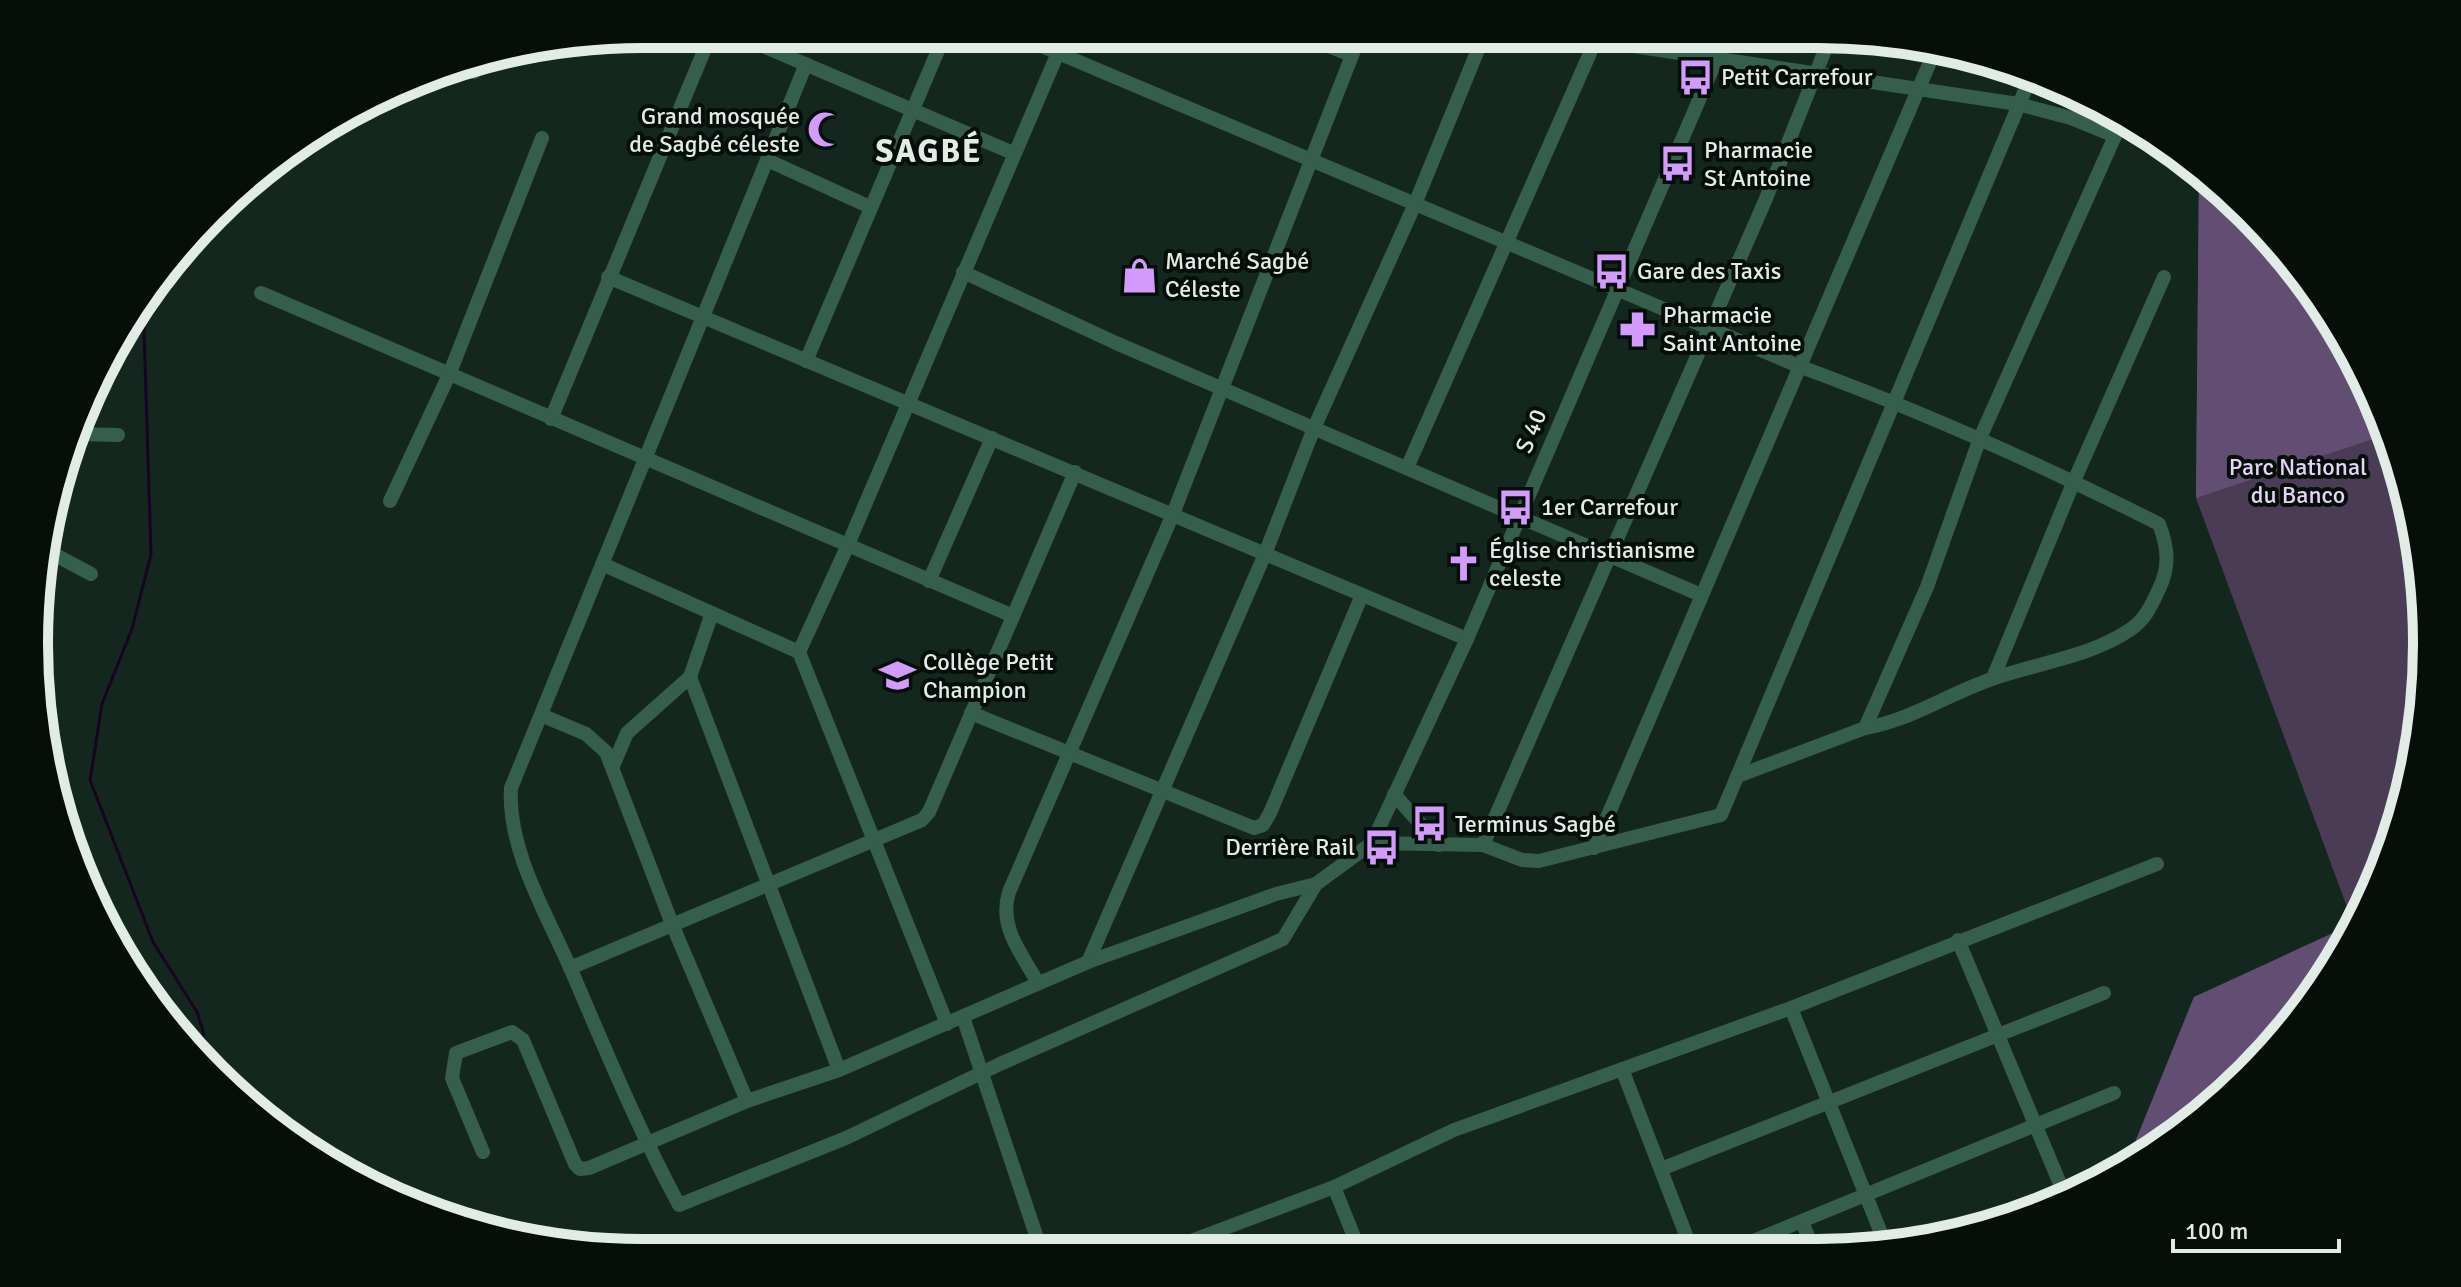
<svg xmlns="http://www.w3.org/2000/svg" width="2461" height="1287" viewBox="0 0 2461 1287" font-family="Signika,sans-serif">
<rect width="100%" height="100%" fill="#14271e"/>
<!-- green -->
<polygon fill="#4a3c55" points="2199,170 2276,242 2346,339 2395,448 2422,564 2426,684 2406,802 2364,913 2275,1046 2157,1150 2125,1167 2194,997 2354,926 2196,498"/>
<!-- forest -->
<g fill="#624e72">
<polygon points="2199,170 2276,242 2346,339 2388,434 2196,498"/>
<polygon points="2359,921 2275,1046 2157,1150 2125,1167 2194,997"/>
</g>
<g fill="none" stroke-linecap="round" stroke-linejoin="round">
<!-- stream -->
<polyline stroke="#160521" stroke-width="3" points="143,298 151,554 132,629 102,704 90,780 153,942 197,1012 204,1034 195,1053"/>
<!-- street -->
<g stroke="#365e4c" stroke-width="14">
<polyline points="735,34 1013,153"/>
<path d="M 1013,34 L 1801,367 C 1924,412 2042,465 2159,524 C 2168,547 2170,567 2159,589 C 2152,604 2145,620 2131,629 C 2091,657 2036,663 1992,679 C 1950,693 1909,721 1865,728 L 1738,776"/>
<polyline points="1301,35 1351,55"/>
<polyline points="1560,35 2018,104 2071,118 2115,136 1980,438 1927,587 1865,728"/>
<path d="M 806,64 L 511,788 C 507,850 548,916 572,972 C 606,1051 638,1129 679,1205 L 846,1138 L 1000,1064 L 1283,939 L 1316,884 L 1372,843 L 1483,845 L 1522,860 L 1539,861 L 1721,815 L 2031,76"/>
<polyline points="474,72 478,61"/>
<polyline points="767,160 870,207"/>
<polyline points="963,272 1116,343 1701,595"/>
<polyline points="608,277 1467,639"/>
<polyline points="261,293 1013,616"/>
<polyline points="806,361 945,34"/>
<polyline points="551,419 711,34"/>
<polyline points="78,434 118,435"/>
<polyline points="1407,468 1598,35"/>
<polyline points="390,501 449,375 542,138"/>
<polyline points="48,551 91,574"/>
<polyline points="602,564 799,652 947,1024"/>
<polyline points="929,581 992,438"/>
<polyline points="799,652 847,547 1066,34"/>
<polyline points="690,677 839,1070"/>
<polyline points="1993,678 2074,481 2164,277"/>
<polyline points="971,713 1254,828 1263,825 1270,813 1362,595"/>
<polyline points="541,715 586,734 606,752 672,924 747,1101"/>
<polyline points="613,766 627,733 690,677 712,613"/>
<polyline points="1394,794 1439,845"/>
<polyline points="1372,843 1467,639 1727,35"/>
<polyline points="1483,845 1765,201 1831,35"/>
<polyline points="1594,848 1936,48"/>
<polyline points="1958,940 2066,1198"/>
<polyline points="1088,962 1265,554 1314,428 1415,204 1484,35"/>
<polyline points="570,968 922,820 929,812 1075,472"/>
<path d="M 1038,983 C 1022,954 998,927 1009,892 L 1173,514 L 1360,35"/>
<polyline points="1791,1008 1887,1248"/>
<polyline points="963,1017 1041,1250"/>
<polyline points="1622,1069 1691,1248"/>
<polyline points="483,1152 452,1078 456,1053 512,1032 523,1040 575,1164 580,1169 589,1168 747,1101 839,1070 1088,962 1276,894 1316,884"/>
<polyline points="1661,1169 2104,993"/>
<polyline points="1334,1187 1359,1249"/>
<polyline points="1802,1222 1813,1248"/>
<polyline points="1736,1248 2114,1093"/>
<polyline points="1167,1250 1334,1187 1454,1130 1791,1008 2157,864"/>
</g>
</g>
<!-- icons -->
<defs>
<symbol id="bus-bare" viewBox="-9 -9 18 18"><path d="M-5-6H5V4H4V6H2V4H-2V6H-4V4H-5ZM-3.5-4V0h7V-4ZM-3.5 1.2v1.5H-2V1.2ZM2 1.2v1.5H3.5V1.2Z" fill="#d39cfc" stroke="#060e0a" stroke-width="2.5" paint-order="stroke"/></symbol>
<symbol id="mosque-bare" viewBox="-9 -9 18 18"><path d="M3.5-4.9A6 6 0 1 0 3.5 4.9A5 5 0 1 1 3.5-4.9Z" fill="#d39cfc" stroke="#060e0a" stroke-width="2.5" paint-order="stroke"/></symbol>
<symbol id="shop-bare" viewBox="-9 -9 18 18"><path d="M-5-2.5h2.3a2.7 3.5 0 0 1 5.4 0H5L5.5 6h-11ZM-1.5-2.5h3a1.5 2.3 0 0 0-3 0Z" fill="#d39cfc" stroke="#060e0a" stroke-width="2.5" paint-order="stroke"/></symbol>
<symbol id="pharmacy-bare" viewBox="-9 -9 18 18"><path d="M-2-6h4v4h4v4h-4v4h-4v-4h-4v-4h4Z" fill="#d39cfc" stroke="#060e0a" stroke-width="2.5" paint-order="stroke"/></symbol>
<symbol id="church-bare" viewBox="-9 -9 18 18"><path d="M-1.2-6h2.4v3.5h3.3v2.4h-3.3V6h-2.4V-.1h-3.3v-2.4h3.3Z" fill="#d39cfc" stroke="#060e0a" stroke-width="2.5" paint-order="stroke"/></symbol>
<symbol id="university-bare" viewBox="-9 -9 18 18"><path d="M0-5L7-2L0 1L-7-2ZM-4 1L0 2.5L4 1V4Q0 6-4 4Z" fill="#d39cfc" stroke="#060e0a" stroke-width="2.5" paint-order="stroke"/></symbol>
</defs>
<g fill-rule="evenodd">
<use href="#bus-bare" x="1670" y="52" width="51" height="51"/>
<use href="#mosque-bare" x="800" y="104" width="51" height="51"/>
<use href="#bus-bare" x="1652" y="138" width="51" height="51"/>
<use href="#bus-bare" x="1586" y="246" width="51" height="51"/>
<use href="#shop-bare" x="1114" y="250" width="51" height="51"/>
<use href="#pharmacy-bare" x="1612" y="304" width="51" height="51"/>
<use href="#bus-bare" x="1490" y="482" width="51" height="51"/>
<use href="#church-bare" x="1438" y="538" width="51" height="51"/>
<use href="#university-bare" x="872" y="650" width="51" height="51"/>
<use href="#bus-bare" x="1404" y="798" width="51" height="51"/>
<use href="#bus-bare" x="1356" y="822" width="51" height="51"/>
</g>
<g text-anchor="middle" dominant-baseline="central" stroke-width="8" stroke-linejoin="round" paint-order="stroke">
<!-- poi labels -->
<g font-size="24" fill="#e1ece7" stroke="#060e0a" text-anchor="start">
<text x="1721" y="77">Petit Carrefour</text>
<text x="800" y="116" text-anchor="end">Grand mosquée<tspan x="800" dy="28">de Sagbé céleste</tspan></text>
<text x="1704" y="150">Pharmacie<tspan x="1704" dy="28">St Antoine</tspan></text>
<text x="1165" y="261">Marché Sagbé<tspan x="1165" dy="28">Céleste</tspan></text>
<text x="1637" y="271">Gare des Taxis</text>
<text x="1663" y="315">Pharmacie<tspan x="1663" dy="28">Saint Antoine</tspan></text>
<text x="1541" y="507">1er Carrefour</text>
<text x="1489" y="550">Église christianisme<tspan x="1489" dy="28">celeste</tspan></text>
<text x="923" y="662">Collège Petit<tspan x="923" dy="28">Champion</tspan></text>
<text x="1455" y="824">Terminus Sagbé</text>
<text x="1355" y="847" text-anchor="end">Derrière Rail</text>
</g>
<!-- street labels -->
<g font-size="24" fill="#e1ece7" stroke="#060e0a">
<text transform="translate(1531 431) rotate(-68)">S 40</text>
</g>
<!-- park labels -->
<g font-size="24" fill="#e7d2f8" stroke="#060e0a">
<text x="2298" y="467">Parc National<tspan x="2298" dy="28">du Banco</tspan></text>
</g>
<!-- district labels -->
<g font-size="32" font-weight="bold" letter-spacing="2" fill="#e1ece7" stroke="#060e0a">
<text x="929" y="151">SAGBÉ</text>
</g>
</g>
<!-- crop -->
<path d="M0 0H2461V1287H0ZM643 48H1818A595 595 0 0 1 2413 643V644A595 595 0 0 1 1818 1239H643A595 595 0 0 1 48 644V643A595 595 0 0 1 643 48Z" fill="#060e0a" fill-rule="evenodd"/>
<path fill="none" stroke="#e1ece7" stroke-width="10" d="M643 48H1818A595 595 0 0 1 2413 643V644A595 595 0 0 1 1818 1239H643A595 595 0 0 1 48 644V643A595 595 0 0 1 643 48Z"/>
<!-- scale -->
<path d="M2173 1239v12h166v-12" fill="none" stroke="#e1ece7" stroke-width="4"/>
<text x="2185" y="1239" font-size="24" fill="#e1ece7" stroke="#060e0a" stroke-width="6" paint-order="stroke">100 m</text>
</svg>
